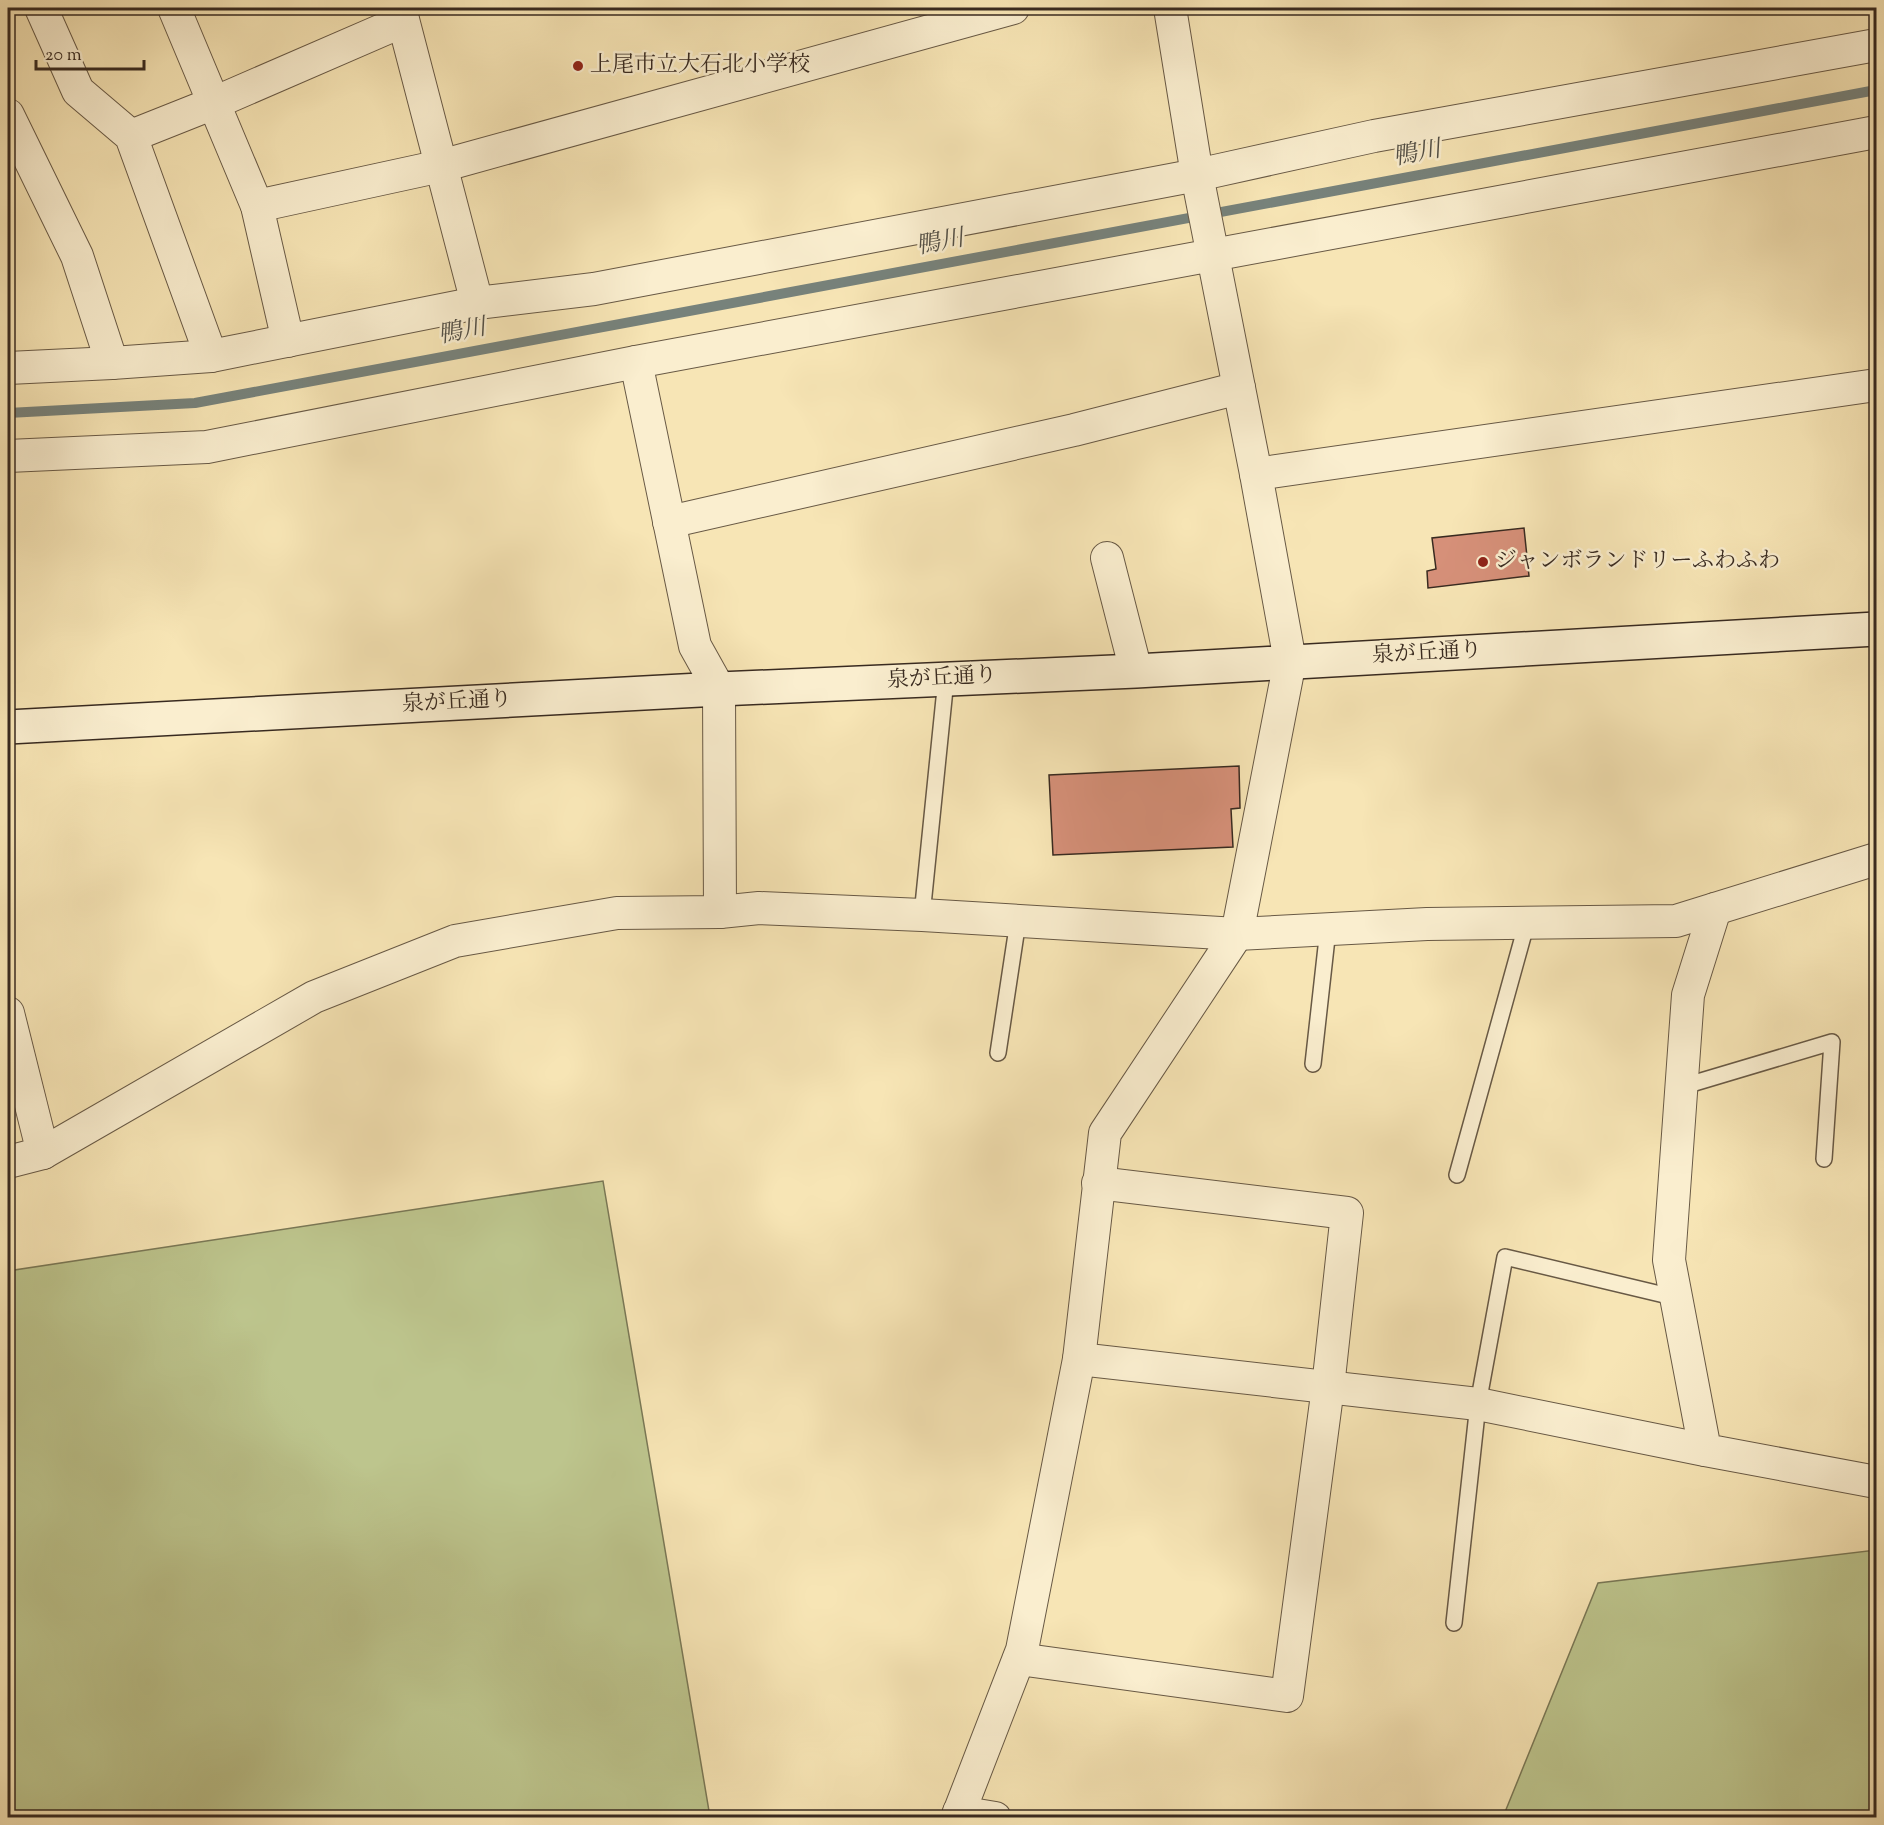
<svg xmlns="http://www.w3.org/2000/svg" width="1884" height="1825" viewBox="0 0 1884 1825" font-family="'Sorts Mill Goudy','Noto Serif JP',serif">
<rect width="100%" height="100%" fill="#f7e5b5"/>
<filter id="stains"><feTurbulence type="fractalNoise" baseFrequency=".00333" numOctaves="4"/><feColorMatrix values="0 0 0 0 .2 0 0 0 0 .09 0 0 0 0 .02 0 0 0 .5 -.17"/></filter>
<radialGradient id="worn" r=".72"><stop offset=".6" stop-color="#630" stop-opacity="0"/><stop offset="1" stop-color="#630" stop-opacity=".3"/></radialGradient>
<!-- green -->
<g fill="#bdc58d" stroke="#7a7856" stroke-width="1.5">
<polygon points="603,1181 710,1817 8,1817 8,1271"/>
<polygon points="1876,1550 1876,1817 1503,1817 1598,1583"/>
</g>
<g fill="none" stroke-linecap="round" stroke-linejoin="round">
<!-- stream -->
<polyline stroke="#77827b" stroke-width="10" points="8,413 195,403 1876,90"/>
</g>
<!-- building -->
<g fill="#d69079" stroke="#382a20" stroke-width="1.5">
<polygon points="1524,528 1529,576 1428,588 1427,571 1436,569 1432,538"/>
<polygon points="1239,766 1240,808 1231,809 1233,847 1053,855 1049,775"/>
</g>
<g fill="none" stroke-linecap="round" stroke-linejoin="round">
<defs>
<g id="lane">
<polyline points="922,915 946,679"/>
<polyline points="998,1053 1018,921"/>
<polyline points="1313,1064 1328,929"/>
<polyline points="1681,1087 1832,1042 1824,1159"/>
<polyline points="1457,1175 1527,922"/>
<polyline points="1454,1623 1478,1404 1505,1257 1677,1298"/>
</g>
<g id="street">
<polyline points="41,8 78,91 131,136 211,356"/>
<polyline points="174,8 257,206 288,341"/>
<polyline points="400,8 477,303"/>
<polyline points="8,115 77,256 112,363"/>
<polyline points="131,136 214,103 403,21"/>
<polyline points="257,206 441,166 1013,8"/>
<polyline points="636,362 695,646 719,689 720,912"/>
<polyline points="8,368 112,363 211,356 477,303 594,289 1197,175 1374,136 1876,45"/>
<polyline points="8,456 207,447 636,362 1876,132"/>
<polyline points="1256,474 1876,385"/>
<polyline points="669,522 1074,430 1239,388"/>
<polyline points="1107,558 1136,671"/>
<polyline points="1715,909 1688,995 1669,1260 1705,1450 1876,1482"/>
<polyline points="8,1013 43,1153"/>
<polyline points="8,1162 43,1153 314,997 455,941 617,913 720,912 759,908 922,915 1237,934 1427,924 1676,921 1876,859"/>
<polyline points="1079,1359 1478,1404 1705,1450"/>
<polyline points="1019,1659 1287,1696 1328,1387 1347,1213 1098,1183"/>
<polyline points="959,1812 995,1818"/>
<polyline points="957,1818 1022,1650 1079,1359 1105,1133 1237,934 1290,661 1256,474 1197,175 1170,8"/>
</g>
<polyline id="secondary" points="8,727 719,689 1136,671 1876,629"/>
</defs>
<!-- lane casing -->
<use href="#lane" stroke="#685945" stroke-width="18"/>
<!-- street casing -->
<use href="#street" stroke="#685945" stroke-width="34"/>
<!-- secondary casing -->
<use href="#secondary" stroke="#382a20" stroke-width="36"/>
<!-- lane -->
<use href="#lane" stroke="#faeecf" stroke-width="15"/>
<!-- street -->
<use href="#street" stroke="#faeecf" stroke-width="32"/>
<!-- secondary -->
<use href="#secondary" stroke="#faeecf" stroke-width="33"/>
</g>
<!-- markers -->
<g fill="#8f2418" stroke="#faeecf" stroke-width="2">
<circle cx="578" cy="66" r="6"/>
<circle cx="1483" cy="562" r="6"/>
</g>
<g text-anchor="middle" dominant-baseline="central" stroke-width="5" stroke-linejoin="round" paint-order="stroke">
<!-- poi labels -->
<g font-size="22" fill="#382a20" stroke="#faeecf" text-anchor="start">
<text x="590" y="66">上尾市立大石北小学校</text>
<text x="1495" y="562">ジャンボランドリーふわふわ</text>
</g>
<!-- street labels -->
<g font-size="22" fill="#382a20" stroke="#faeecf">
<text transform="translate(1427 654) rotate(-3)">泉が丘通り</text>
<text transform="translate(942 679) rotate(-3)">泉が丘通り</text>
<text transform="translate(457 703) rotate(-3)">泉が丘通り</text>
</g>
<!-- water labels -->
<g font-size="24" font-style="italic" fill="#524f46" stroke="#faeecf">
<text transform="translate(1417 154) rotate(-11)">鴨川</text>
<text transform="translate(940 243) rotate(-11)">鴨川</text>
<text transform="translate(462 332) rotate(-11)">鴨川</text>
</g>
</g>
<!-- margin -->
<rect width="1884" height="1825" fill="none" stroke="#f7e5b5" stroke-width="30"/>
<rect x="9" y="9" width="1866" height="1807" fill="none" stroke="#382a20" stroke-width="3"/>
<rect x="15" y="15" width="1854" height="1795" fill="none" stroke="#382a20" stroke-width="1.5"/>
<!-- scale -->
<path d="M36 60v9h108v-9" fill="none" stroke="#382a20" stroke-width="3"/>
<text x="45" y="60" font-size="18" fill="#382a20" stroke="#faeecf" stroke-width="4.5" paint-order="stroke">20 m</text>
<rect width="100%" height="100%" filter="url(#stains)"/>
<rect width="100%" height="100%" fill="url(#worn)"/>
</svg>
